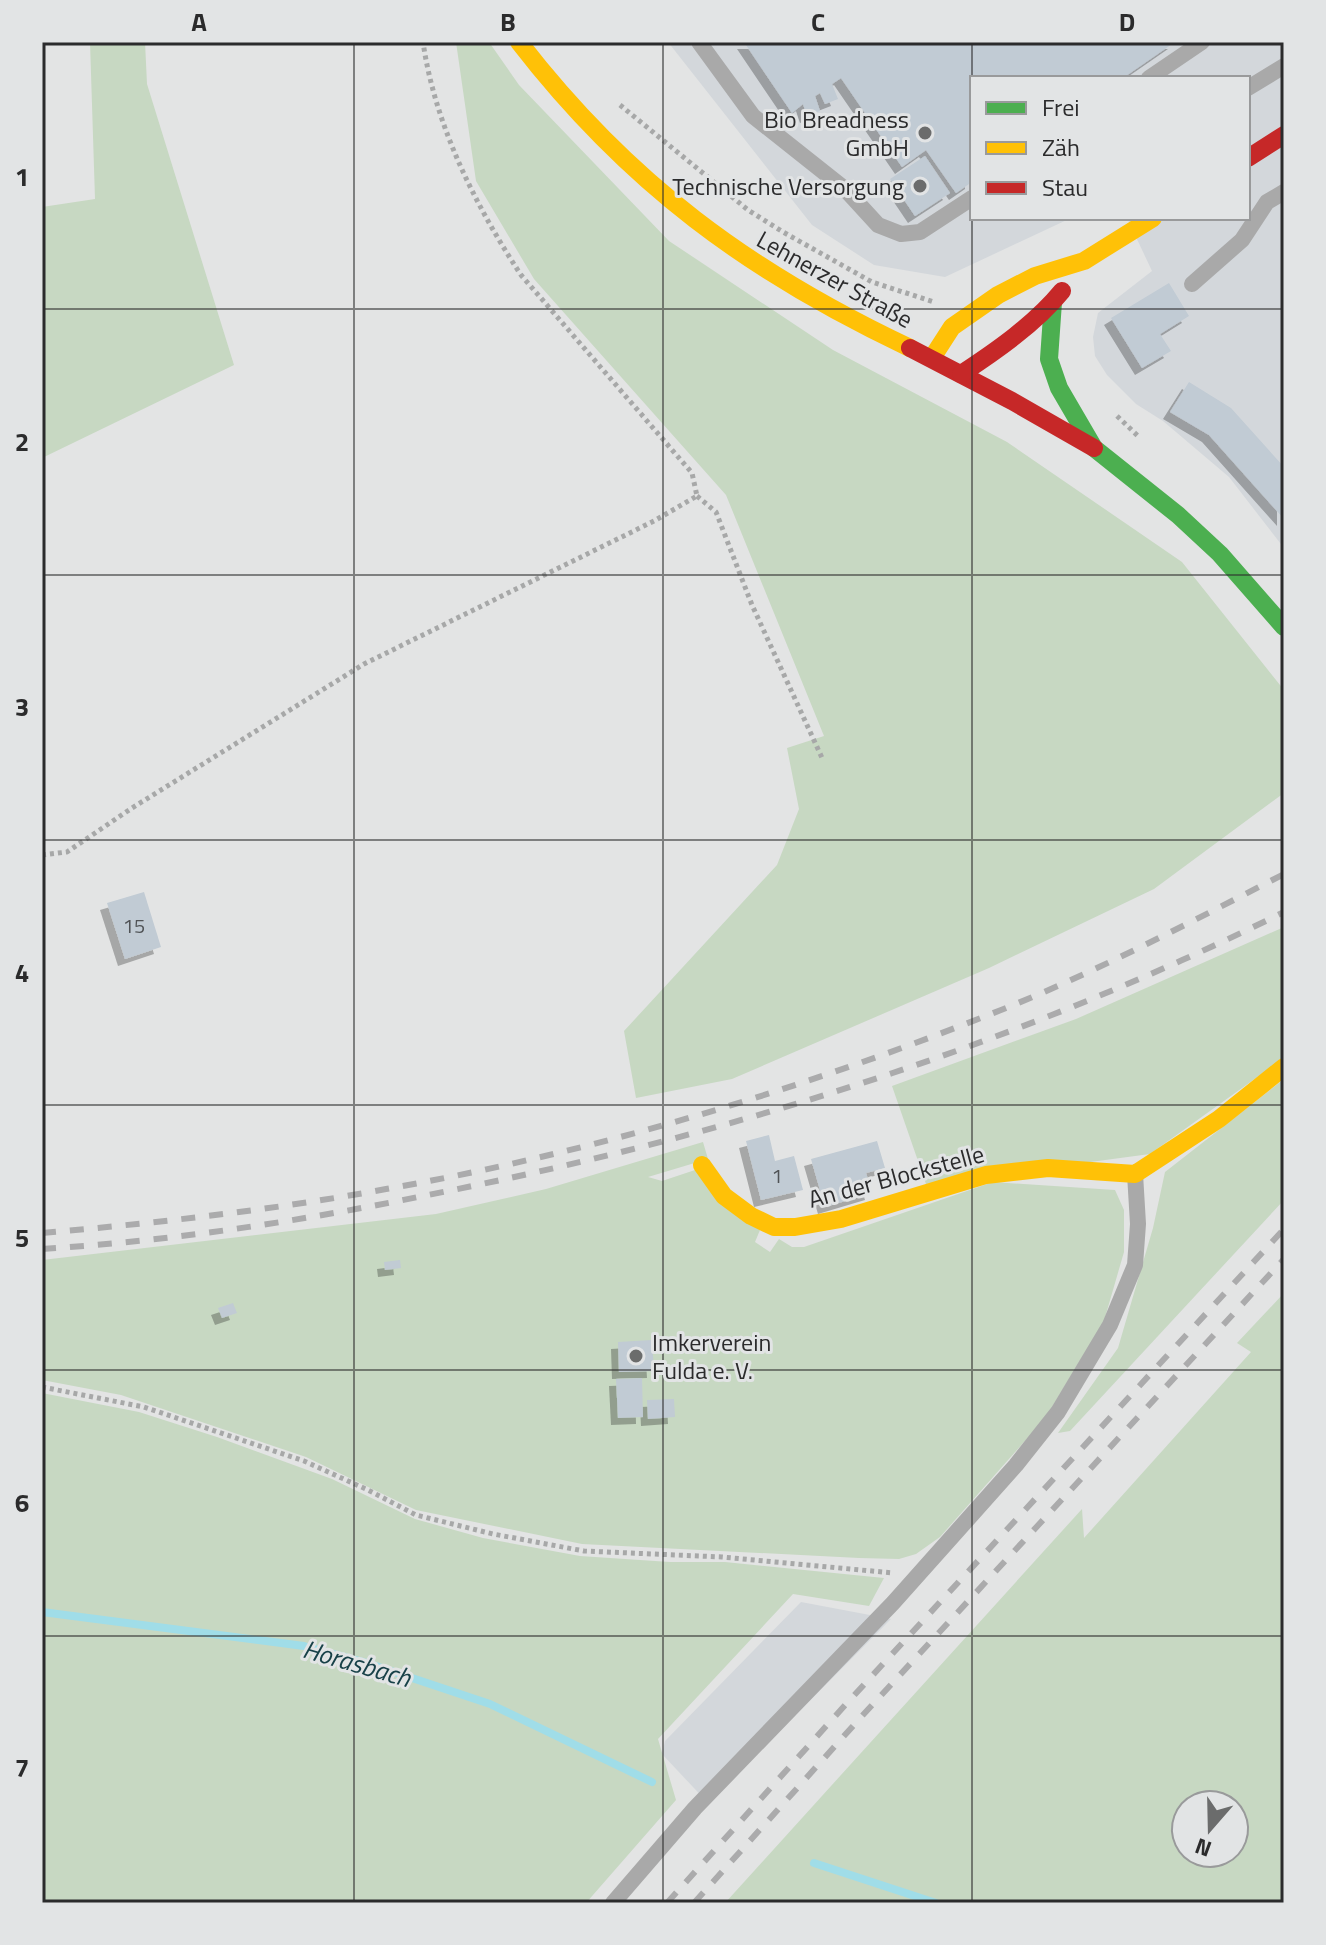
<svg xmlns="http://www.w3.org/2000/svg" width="1326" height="1945" viewBox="0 0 1326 1945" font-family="'Titillium Web',sans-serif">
<defs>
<filter id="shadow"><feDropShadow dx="-7" dy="7" stdDeviation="0" flood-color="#0004"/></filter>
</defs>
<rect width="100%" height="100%" fill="#e3e4e4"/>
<!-- built -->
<g fill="#d3d7db">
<polygon points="668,42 1284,42 1284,548 1229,477 1163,421 1136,404 1107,375 1095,356 1093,337 1098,313 1152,271 1127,218 1248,218 1248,78 972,78 972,218 1071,218 945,277 874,265 812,225"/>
<polygon points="801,1602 891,1619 708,1803 662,1754 665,1741"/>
</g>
<!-- green -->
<g fill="#c7d8c2" fill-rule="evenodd">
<polygon points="90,42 145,42 147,84 234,365 42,458 42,207 95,199"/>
<polygon points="456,42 489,42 519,85 669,241 833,350 1007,442 1182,562 1284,690 1284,793 1154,889 989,968 732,1079 636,1098 624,1031 777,865 799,809 787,748 824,736 726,495 534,279 476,181"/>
<polygon points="1284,927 1284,1058 1150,1154 926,1184 892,1086 1076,1019"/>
<polygon points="1284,1079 1284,1200 1070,1431 1058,1433 1118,1348 1153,1228 1165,1172"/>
<polygon points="703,1142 708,1159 648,1177 662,1181 698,1169 760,1230 755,1242 770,1252 779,1239 792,1247 804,1247 993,1182 1115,1190 1124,1210 1124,1252 1104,1321 1046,1417 940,1537 916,1554 899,1559 859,1558 582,1544 416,1510 306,1457 121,1395 42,1380 42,1260 436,1214 546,1189"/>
<path d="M 1284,1293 L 1284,1903 L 725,1903 L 1082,1509 L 1084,1538 L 1251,1352 L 1237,1343 ZM 1186,1805 L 1234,1805 L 1234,1853 L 1186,1853 Z"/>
<polygon points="42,1393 139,1412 217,1437 332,1479 415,1519 483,1538 580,1556 670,1562 725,1562 884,1578 869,1606 793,1594 658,1739 676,1800 586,1903 42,1903"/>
</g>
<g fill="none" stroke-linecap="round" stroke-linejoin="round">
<!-- stream -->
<g stroke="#a0dde8" stroke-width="8">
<polyline points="42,1612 304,1646 367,1663 490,1704 652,1782"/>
<polyline points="814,1863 936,1903"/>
</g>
</g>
<!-- building -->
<g fill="#c1cbd4" filter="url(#shadow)">
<polygon points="744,42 1175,42 1123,78 972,78 972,182 956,193 926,150 902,167 841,78 832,84 838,99 825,104 820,93 815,96 820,111 807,116 803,104 792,113"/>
<polygon points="925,156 950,193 915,216 890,179"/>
<polygon points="1169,283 1189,316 1160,334 1171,351 1142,368 1111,318"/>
<polygon points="1189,382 1231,408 1284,467 1284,519 1209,435 1170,412"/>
<polygon points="144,892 161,947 125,959 107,903"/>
<polygon points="769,1135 775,1161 794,1156 803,1190 761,1200 746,1141"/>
<polygon points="877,1141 885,1168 866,1173 872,1193 825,1207 811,1159"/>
<polygon points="400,1260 401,1268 385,1270 384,1262"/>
<polygon points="233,1303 237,1313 222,1318 218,1308"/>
<polygon points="652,1340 654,1371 619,1372 618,1342"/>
<polygon points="642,1378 643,1417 618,1418 616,1379"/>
<polygon points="674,1399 675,1417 648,1419 647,1400"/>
</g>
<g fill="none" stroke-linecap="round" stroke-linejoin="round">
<!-- path -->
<g stroke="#a7a8a8" stroke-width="5" stroke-dasharray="4 4" stroke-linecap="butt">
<polyline points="620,105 748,210 783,232 872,282 934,302"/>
<polyline points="1117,416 1139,437"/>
<polyline points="697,496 716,512 752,605 823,760"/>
<path d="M 42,855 L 67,852 L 132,808 L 364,664 L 654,521 L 697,496 L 692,473 L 521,275 C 475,205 435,125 423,42"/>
<polyline points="42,1387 144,1407 304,1461 368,1490 416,1515 493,1534 584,1551 722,1557 893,1573"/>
</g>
<!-- lane -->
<g stroke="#a9a9a9" stroke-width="16">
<polyline points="699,42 753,116 845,189 878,225 901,234 920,232 972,198"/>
<polyline points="1149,78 1202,42"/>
<polyline points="1248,88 1284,66"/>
<polyline points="1192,284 1242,240 1267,202 1284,192"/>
<polyline points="613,1903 695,1808 893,1603 1016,1465 1058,1412 1110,1325 1135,1265 1138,1224 1135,1174"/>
</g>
<!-- fast -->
<polyline stroke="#4caf50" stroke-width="18" points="1053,302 1049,359 1059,388 1094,448 1178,515 1220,554 1284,627"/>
<!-- slow -->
<g stroke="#ffc107" stroke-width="18">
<path d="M 519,42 C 628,183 749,272 910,348"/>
<polyline points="932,358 952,327 998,295 1035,276 1084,261 1153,218"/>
<polyline points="702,1165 724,1196 751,1216 774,1227 795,1227 841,1219 986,1175 1048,1168 1135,1174 1219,1119 1284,1067"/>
</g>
<!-- jam -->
<g stroke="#c62828" stroke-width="18">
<polyline points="1248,158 1284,135"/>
<polyline points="910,348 1012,401 1094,448"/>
<path d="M 961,374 C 996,351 1035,324 1062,291"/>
</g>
<!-- rail -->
<g stroke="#ababac" stroke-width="6" stroke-dasharray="14 14" stroke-linecap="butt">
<path d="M 42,1233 C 157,1223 273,1210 386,1189 C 596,1152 803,1089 1001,1010 C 1098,971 1191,922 1284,874"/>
<path d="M 42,1249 C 172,1241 301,1221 428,1195 C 723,1137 1014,1046 1284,912"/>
<polyline points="667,1903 847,1703 1284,1229"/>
<polyline points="694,1903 862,1716 1284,1259"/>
</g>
</g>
<!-- grid -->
<path fill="none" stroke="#2b2b2c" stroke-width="2" stroke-opacity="0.55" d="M 354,42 L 354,1903M 663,42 L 663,1903M 972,42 L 972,78M 972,218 L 972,1903M 42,309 L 1284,309M 42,575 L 1284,575M 42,840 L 1284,840M 42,1105 L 1284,1105M 42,1370 L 1284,1370M 42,1636 L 1284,1636"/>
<!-- markers -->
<g fill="#6b6c6c" stroke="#e2e4e5" stroke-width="3">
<circle cx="925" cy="133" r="8"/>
<circle cx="920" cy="186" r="8"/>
<circle cx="636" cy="1356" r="8"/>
</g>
<g text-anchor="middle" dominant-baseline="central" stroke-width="6" stroke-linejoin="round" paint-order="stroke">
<!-- number labels -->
<g font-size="20" fill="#505356">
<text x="134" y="925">15</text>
<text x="777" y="1175">1</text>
</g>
<!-- poi labels -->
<g font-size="24" fill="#2b2b2c" stroke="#e2e4e5" text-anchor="end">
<text x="909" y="119">Bio Breadness<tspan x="909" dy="28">GmbH</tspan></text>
<text x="904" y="186">Technische Versorgung</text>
<text x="652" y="1342" text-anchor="start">Imkerverein<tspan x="652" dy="28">Fulda e. V.</tspan></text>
</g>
<!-- street labels -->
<g font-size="24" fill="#2b2b2c" stroke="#e2e4e5">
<text transform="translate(835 279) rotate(29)">Lehnerzer Straße</text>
<text transform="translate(896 1176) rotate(-15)">An der Blockstelle</text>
</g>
<!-- water labels -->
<g font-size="26" font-style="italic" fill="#184148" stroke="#e2e4e5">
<text transform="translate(357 1663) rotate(16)">Horasbach</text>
</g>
</g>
<!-- border -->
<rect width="1326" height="1945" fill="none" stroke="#e2e4e5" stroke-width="88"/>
<!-- legend -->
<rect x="970" y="76" width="280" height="144" fill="#e2e4e5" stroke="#999a9b" stroke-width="2"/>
<rect x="986" y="102" width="40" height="12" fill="#4caf50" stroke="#999a9b" stroke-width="2"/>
<text x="1042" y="116" font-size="24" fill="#2b2b2c">Frei</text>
<rect x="986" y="142" width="40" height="12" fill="#ffc107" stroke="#999a9b" stroke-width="2"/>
<text x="1042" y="156" font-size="24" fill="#2b2b2c">Zäh</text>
<rect x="986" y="182" width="40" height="12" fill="#c62828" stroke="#999a9b" stroke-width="2"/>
<text x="1042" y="196" font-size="24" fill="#2b2b2c">Stau</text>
<!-- north arrow -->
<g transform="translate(1210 1829) rotate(200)"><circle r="38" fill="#e2e4e5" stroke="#999a9b" stroke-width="2"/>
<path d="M0-6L14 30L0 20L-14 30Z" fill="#6b6c6c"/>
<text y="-12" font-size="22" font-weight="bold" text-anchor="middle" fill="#2b2b2c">N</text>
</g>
<rect x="44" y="44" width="1238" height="1857" fill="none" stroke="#2b2b2c" stroke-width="3"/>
<g font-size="26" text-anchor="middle" font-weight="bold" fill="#2b2b2c">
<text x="199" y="31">A</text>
<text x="508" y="31">B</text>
<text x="818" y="31">C</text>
<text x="1127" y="31">D</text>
<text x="22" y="186">1</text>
<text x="22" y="451">2</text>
<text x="22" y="716">3</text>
<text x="22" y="982">4</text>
<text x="22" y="1247">5</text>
<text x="22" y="1512">6</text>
<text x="22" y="1777">7</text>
</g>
</svg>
